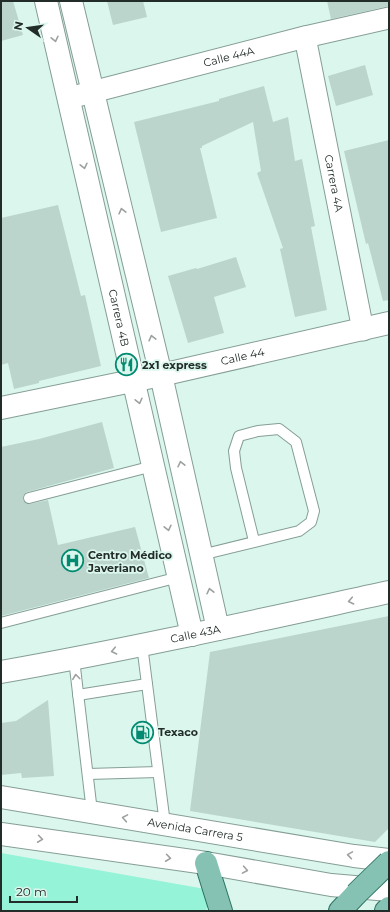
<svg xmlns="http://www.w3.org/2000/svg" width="390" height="912" viewBox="0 0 390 912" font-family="Montserrat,sans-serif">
<rect width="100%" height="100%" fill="#dbf6ed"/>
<!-- green -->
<polygon fill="#95f3d7" points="1,853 211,890 206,911 1,911"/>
<!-- building -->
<g fill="#bbd5cc">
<polygon points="1,1 13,1 23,35 1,41"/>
<polygon points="107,1 143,1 147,17 113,25"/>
<polygon points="327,1 389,1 389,6 331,19"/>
<polygon points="365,65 373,95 336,106 328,76"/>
<polygon points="264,86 273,122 288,117 295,161 302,159 315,226 311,227 327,310 295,317 280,249 283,248 257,173 261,171 253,122 202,146 202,148 200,148 217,218 161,232 134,122 219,101 219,99"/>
<polygon points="389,140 389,300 383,301 368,243 366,244 344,151"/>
<polygon points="58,205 81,296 85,295 101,366 39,381 39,383 14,389 8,363 1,365 1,218"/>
<polygon points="236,257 246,287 214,297 224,333 188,343 168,276 196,268 197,269"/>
<polygon points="102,422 114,468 27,492 23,496 23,500 27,504 30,504 48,500 58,545 135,527 149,578 1,616 1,447 39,439"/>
<polygon points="389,616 389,828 375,842 190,811 210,652"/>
<polygon points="48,700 54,776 22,778 21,773 1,775 1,723 16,721"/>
</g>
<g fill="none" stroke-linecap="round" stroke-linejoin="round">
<defs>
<g id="lane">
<polyline points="29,498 153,466"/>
<polyline points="201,555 299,531 311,522 314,511 296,442 279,429 258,431 239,436 234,451 236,468 254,541"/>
<polyline points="1,623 179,577"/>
<polyline points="142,645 165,824"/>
<polyline points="74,659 92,812"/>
<polyline points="78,695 147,684"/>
<polyline points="88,774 158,772"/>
</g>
<g id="street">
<path id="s1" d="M 305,37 L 363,330"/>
<path id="s2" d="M 69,98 L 305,37 L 389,18"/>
</g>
<g id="secondary">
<path id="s3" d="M 46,1 L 192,635"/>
<polyline points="71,1 161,375 218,629"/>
<path id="s4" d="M 1,408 L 161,375 L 389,323"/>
<path id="s5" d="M 1,672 C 131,649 260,620 389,592"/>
<path id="s6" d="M 1,797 L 354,856 L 389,860"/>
<polyline points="1,834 206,863 331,885 389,890"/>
</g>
<g id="primary">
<polyline points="206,863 221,911"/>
<polyline points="340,911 356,894"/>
<polyline points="386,911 389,908"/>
</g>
</defs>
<!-- lane casing -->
<use href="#lane" stroke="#859e96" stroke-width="12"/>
<!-- street casing -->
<use href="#street" stroke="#859e96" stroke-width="23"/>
<!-- secondary casing -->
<use href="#secondary" stroke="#859e96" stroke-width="24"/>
<!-- primary casing -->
<use href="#primary" stroke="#2e7462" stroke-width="24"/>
<!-- lane -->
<use href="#lane" stroke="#fff" stroke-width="10"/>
<!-- street -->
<use href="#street" stroke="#fff" stroke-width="21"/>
<!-- secondary -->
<use href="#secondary" stroke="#fff" stroke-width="22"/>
<!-- primary -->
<use href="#primary" stroke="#86c2b3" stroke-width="22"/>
<defs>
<polyline id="primary-bridge" points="356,894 389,862"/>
</defs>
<!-- primary-bridge casing -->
<use href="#primary-bridge" stroke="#2e7462" stroke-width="24" stroke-linecap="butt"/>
<!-- primary-bridge -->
<use href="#primary-bridge" stroke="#86c2b3" stroke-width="22"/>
</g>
<!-- one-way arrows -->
<defs><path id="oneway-chevron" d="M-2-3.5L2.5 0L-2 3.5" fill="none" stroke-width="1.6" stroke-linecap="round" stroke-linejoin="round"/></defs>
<g stroke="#9ca09f">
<use href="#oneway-chevron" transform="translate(55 39) rotate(77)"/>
<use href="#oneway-chevron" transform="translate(84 166) rotate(77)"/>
<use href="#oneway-chevron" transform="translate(122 211) rotate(-104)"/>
<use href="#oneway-chevron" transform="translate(152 338) rotate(-104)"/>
<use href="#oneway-chevron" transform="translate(139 401) rotate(77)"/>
<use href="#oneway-chevron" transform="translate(181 464) rotate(-103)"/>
<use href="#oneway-chevron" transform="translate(168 528) rotate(77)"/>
<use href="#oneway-chevron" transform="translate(210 591) rotate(-103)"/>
<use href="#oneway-chevron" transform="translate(351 601) rotate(168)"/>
<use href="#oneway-chevron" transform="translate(114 651) rotate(168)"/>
<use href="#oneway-chevron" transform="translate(76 677) rotate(-97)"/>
<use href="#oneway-chevron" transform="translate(125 818) rotate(-170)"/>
<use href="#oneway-chevron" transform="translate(40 839) rotate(8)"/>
<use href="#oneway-chevron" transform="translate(350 855) rotate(-171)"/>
<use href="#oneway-chevron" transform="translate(168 858) rotate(8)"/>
<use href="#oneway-chevron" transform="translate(245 870) rotate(10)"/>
</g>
<!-- icons -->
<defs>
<symbol id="restaurant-ring" viewBox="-11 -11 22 22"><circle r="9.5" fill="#dbf6ed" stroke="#038b71" stroke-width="1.5"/><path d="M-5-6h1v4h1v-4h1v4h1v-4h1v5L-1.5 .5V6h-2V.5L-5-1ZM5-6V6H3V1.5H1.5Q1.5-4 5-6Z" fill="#038b71"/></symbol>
<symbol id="hospital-ring" viewBox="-11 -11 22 22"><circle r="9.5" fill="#dbf6ed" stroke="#038b71" stroke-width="1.5"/><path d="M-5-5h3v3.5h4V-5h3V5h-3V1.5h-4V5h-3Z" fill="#038b71"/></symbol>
<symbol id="fuel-ring" viewBox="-11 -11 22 22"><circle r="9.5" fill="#dbf6ed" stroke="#038b71" stroke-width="1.5"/><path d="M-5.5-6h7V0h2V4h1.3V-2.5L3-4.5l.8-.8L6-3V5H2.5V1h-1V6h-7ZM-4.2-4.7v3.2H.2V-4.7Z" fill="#038b71"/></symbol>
</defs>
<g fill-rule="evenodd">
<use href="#restaurant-ring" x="114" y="352" width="25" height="25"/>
<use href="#hospital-ring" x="60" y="548" width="25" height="25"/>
<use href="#fuel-ring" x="130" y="720" width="25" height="25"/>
</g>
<g text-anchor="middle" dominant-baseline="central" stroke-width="3.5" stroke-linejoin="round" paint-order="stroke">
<!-- street labels -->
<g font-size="11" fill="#222c29" stroke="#dbf6ed">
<text stroke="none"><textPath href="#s2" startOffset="165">Calle 44A</textPath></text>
<text stroke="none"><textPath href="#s1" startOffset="149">Carrera 4A</textPath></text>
<text stroke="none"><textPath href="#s3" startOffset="325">Carrera 4B</textPath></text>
<text stroke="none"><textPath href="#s4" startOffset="247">Calle 44</textPath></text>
<text stroke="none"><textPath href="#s5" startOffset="198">Calle 43A</textPath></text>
<text stroke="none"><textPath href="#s6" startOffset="197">Avenida Carrera 5</textPath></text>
</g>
<!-- poi labels -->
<g font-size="11" font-weight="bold" fill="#222c29" stroke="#dbf6ed" text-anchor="start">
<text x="142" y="365">2x1 express</text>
<text x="88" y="555">Centro Médico<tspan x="88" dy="13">Javeriano</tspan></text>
<text x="158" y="732">Texaco</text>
</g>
</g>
<!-- border -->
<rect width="390" height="912" fill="none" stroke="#222c29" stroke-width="4"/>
<!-- north arrow -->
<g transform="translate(28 28) rotate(283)" stroke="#dbf6ed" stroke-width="3" paint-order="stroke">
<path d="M0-3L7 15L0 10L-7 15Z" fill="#222c29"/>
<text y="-6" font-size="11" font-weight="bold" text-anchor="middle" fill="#222c29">N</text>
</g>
<!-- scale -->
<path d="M10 896v6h67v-6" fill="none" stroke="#222c29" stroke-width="2"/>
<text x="16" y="896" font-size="12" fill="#222c29" stroke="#dbf6ed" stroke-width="3" paint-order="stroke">20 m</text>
</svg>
